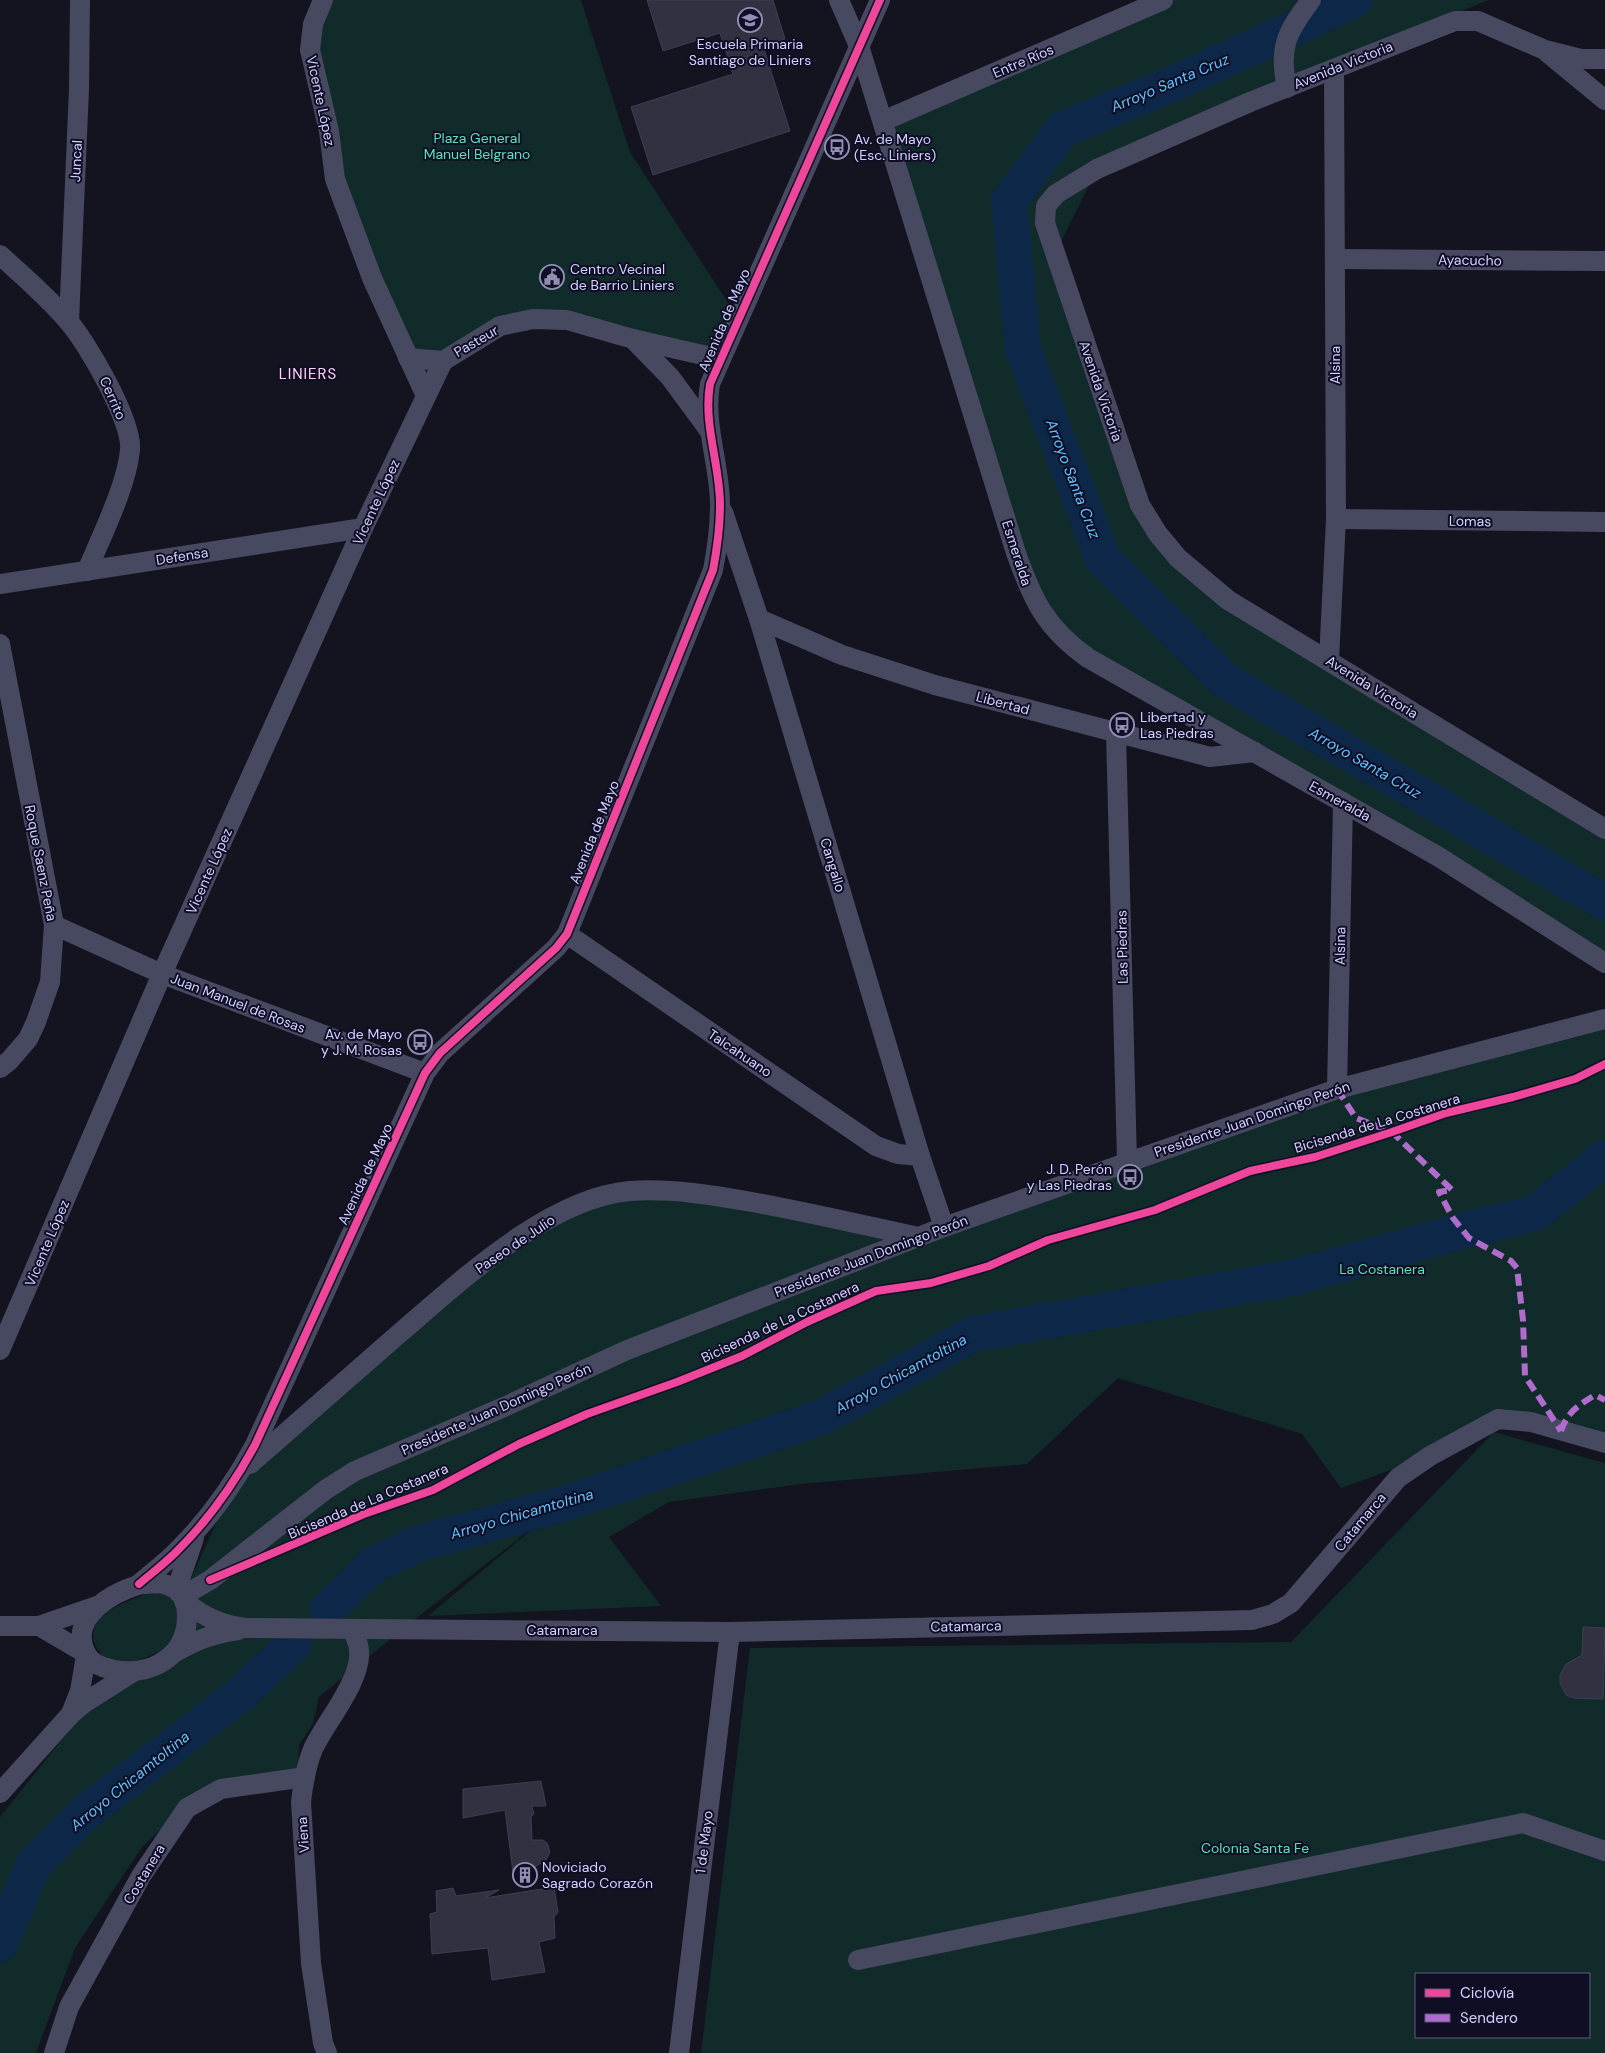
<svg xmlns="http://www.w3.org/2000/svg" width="1605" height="2053" viewBox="0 0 1605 2053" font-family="'DM Sans',sans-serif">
<rect width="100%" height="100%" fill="#141320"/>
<!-- green -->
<g fill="#112b2a" fill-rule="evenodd">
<polygon points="324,0 581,0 630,152 738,318 720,359 533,319 443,361 408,358 335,179 313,24"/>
<polygon points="1163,0 1489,0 1333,62 1097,169 1055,254 1140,505 1178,558 1605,829 1605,963 1088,658 1029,590 883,121"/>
<polygon points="1605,1022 1605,1443 1531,1422 1478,1430 1430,1456 1341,1488 1302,1434 1118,1378 1027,1464 801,1484 669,1502 609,1537 661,1606 428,1616 548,1516 419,1616 319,1697 313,1724 299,1745 298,1771 201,1791 142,1847 75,1948 36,2053 0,2053 0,1817 80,1717 173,1654 183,1596 238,1475 549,1220 629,1191 918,1237 1337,1089"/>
<path d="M 1494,1432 L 1605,1463 L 1605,2053 L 701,2053 L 750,1648 L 1291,1642 ZM 1416,1974 L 1589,1974 L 1589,2037 L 1416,2037 Z"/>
<polygon points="162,1593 176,1600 180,1608 177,1633 163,1650 130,1664 104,1658 97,1648 93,1639 94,1628 100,1617 115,1607 145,1594"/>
</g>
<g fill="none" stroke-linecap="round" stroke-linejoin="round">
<!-- river -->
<g stroke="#0c2747" stroke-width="36">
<polyline points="1355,0 1170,85 1063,129 1009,201 1023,349 1103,559 1226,681 1605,903"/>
<polyline points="328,1609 372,1566 417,1544 566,1503 822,1417 973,1334 1295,1277 1462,1231 1535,1213 1605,1158"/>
<polyline points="0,1944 34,1864 85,1813 242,1693 294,1644"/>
</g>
</g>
<!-- building -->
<g fill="#323142" stroke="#3f3d54">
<polygon points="647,0 773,0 785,39 763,46 790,131 653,175 631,107 733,74 720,33 663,51"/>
<polygon points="1583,1627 1605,1628 1603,1699 1574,1698 1566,1695 1560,1683 1560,1675 1566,1664 1582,1655"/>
<polygon points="541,1781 546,1806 532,1806 534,1814 531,1816 532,1840 543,1840 547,1843 550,1852 546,1860 514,1880 505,1810 463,1818 463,1789"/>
<polygon points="554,1887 558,1912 554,1917 555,1938 539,1942 545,1972 492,1980 488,1948 432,1954 430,1914 437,1912 436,1891 453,1888 456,1896 499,1890 485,1898"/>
</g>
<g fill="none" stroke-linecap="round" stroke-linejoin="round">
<!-- minor -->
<g stroke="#474961" stroke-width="20">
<polyline points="323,0 313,24 310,50 329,131 335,179 372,278 426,396"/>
<path d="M 839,0 L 859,46 L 1016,553 C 1033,601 1046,628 1088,658 L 1439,857 L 1605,963"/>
<polyline points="1548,53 1605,100"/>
<polyline points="1605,59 1581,59 1545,50 1478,21 1455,21 1250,102 1097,169 1056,194 1046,206 1045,223 1140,505 1158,534 1178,558 1228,600 1605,829"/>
<path d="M 1287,88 C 1278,47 1287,32 1311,0"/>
<polyline points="883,121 1163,0"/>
<path d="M 0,255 C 23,276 48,297 68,321 C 87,342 133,422 130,450 C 127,485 101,537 87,571"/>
<polyline points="1335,259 1605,261"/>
<polyline points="69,321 79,89 80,0"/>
<polyline points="633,339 670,377 709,430"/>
<polyline points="408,358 443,361 500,326 533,319 567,320 633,339 720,359"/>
<polyline points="723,512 759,619 920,1156 944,1227"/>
<polyline points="1336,519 1605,522"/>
<polyline points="0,584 363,528"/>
<polyline points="759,619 842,655 935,685 1210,757 1255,752"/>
<polyline points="0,644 54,925 50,982 36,1022 28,1039 9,1061 0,1068"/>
<polyline points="1329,660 1336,519 1334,69"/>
<polyline points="1116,733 1127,1162"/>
<polyline points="54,925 162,974 425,1073"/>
<polyline points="567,934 876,1146 898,1154 920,1156"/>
<polyline points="1337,1089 1343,802"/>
<polyline points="0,1350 162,974 363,528 443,361"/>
<path d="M 250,1464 C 300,1420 350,1376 401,1332 C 461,1281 548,1198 630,1191 C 671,1188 712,1195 752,1202 C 808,1212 863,1225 918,1237"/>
<path d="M 160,1583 C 168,1585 179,1589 183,1597 C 186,1602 187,1612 187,1619 C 185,1663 140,1680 103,1667 C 92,1663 87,1658 83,1646 C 74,1615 112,1593 138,1585 C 145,1583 153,1584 160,1583 Z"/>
<path d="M 139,1584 C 153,1572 168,1561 180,1548 C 210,1518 235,1482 255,1445 L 425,1073 L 440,1053 L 556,948 L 567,934 L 713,570 C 717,549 720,527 720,505 C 720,464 703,425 710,384 L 880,0"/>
<polyline points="179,1593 180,1579 194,1538"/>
<polyline points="183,1596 210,1580 325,1490 355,1471 504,1407 627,1350 944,1227 1337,1089 1605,1019"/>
<path d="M 184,1601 C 204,1617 222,1626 247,1628 L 730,1632 L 1252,1620 L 1273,1614 L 1291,1603 L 1398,1478 L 1430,1456 L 1498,1419 L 1531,1422 L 1605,1443"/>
<polyline points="0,1626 39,1626 97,1606"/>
<polyline points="39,1626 85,1653"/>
<path d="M 174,1653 C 196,1640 212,1634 238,1630"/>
<polyline points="71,1714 80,1691 86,1656"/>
<polyline points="0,1793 71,1714 84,1703 133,1672"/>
<polyline points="858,1960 1523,1823 1605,1851"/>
<polyline points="54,2053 69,2007 141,1876 187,1808 221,1789 305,1777"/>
<path d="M 327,2053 L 323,2043 L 311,1963 L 301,1802 C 303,1784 306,1766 313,1749 C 325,1723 362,1680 359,1651 C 359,1644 355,1636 353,1629"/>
<polyline points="679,2053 730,1632"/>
</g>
<!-- quiet -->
<g stroke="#b06ccc" stroke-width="6" stroke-dasharray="12 6" stroke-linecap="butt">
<polyline points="1337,1089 1356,1118 1392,1132 1452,1190 1439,1192 1453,1218 1469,1238 1511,1261 1517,1268 1523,1320 1525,1376 1561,1431"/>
<path d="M 1561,1431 C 1567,1412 1579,1405 1595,1395 L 1605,1400"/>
</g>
<defs>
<g id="cycleway">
<polyline points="210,1580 364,1514 433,1490 519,1444 587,1414 677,1382 742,1356 807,1322 876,1291 931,1283 989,1266 1048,1240 1155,1210 1250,1171 1315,1157 1392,1132 1446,1113 1513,1097 1575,1079 1605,1064"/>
<path d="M 139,1584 C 153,1572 168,1561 180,1548 C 210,1518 235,1482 255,1445 L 425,1073 L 440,1053 L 556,948 L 567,934 L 713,570 C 717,549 720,527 720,505 C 720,464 703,425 710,384 L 880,0"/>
</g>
</defs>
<!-- cycleway casing -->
<use href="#cycleway" stroke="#100e25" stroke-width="11"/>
<!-- cycleway -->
<use href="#cycleway" stroke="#ed469a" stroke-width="8"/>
</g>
<!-- icons -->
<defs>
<symbol id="school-ring" viewBox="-11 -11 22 22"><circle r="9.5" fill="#100e25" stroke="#908eb1" stroke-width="1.5"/><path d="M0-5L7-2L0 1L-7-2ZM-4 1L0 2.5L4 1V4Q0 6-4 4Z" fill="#908eb1"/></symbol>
<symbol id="bus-ring" viewBox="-11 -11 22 22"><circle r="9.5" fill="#100e25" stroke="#908eb1" stroke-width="1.5"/><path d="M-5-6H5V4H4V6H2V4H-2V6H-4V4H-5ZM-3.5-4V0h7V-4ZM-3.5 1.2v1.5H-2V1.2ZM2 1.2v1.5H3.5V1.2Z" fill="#908eb1"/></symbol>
<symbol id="civic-ring" viewBox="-11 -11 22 22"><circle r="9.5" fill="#100e25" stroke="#908eb1" stroke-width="1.5"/><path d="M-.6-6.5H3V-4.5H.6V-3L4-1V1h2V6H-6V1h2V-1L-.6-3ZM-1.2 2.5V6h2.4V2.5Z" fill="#908eb1"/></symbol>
<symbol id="building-ring" viewBox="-11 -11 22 22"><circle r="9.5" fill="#100e25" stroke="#908eb1" stroke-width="1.5"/><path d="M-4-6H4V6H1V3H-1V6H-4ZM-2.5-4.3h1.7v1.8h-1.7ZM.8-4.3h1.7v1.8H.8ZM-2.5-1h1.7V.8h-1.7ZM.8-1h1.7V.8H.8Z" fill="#908eb1"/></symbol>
</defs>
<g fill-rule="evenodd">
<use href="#school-ring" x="736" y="6" width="28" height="28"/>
<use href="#bus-ring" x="823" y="133" width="28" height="28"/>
<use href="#civic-ring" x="538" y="263" width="28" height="28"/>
<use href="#bus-ring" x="1108" y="711" width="28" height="28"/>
<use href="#bus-ring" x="406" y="1028" width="28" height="28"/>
<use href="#bus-ring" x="1116" y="1163" width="28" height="28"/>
<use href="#building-ring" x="511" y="1861" width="28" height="28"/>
</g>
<g text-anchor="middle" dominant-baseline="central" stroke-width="4" stroke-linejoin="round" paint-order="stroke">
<!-- poi labels -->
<g font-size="14" fill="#d2d1ff" stroke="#100e25" text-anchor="start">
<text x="750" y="44" text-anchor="middle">Escuela Primaria<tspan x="750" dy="16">Santiago de Liniers</tspan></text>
<text x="854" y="139">Av. de Mayo<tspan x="854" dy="16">(Esc. Liniers)</tspan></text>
<text x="570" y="269">Centro Vecinal<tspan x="570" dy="16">de Barrio Liniers</tspan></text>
<text x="1140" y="717">Libertad y<tspan x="1140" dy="16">Las Piedras</tspan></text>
<text x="402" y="1034" text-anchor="end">Av. de Mayo<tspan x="402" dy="16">y J. M. Rosas</tspan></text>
<text x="1112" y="1169" text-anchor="end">J. D. Perón<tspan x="1112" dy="16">y Las Piedras</tspan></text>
<text x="542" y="1867">Noviciado<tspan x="542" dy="16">Sagrado Corazón</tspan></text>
</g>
<!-- street labels -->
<g font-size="14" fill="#d2d1ff" stroke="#100e25">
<text transform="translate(1023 61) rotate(-23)">Entre Ríos</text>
<text transform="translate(1343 65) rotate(-22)">Avenida Victoria</text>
<text transform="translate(321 101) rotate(78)">Vicente López</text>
<text transform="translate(76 161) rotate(-87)">Juncal</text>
<text transform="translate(1470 260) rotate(1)">Ayacucho</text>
<text transform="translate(724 320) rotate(-67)">Avenida de Mayo</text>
<text transform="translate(476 341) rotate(-30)">Pasteur</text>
<text transform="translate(1335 365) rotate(-90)">Alsina</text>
<text transform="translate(1101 391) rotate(71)">Avenida Victoria</text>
<text transform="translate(113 398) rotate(66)">Cerrito</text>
<text transform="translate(376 502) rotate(-65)">Vicente López</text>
<text transform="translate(1470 521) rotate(1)">Lomas</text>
<text transform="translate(1017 553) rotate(72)">Esmeralda</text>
<text transform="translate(182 556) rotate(-9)">Defensa</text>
<text transform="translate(1372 687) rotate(32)">Avenida Victoria</text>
<text transform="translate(1003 703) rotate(15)">Libertad</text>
<text transform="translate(1340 801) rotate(29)">Esmeralda</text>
<text transform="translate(594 832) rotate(-68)">Avenida de Mayo</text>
<text transform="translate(41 863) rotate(79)">Roque Saenz Peña</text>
<text transform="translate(833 865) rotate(73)">Cangallo</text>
<text transform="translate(209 871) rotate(-66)">Vicente López</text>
<text transform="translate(1340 946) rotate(-89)">Alsina</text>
<text transform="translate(1122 947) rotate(-91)">Las Piedras</text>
<text transform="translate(238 1003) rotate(21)">Juan Manuel de Rosas</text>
<text transform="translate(740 1053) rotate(34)">Talcahuano</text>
<text transform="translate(1252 1119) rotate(-19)">Presidente Juan Domingo Perón</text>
<text transform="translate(1377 1123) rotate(-17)">Bicisenda de La Costanera</text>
<text transform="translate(365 1174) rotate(-65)">Avenida de Mayo</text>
<text transform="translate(47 1243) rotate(-67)">Vicente López</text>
<text transform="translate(515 1244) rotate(-34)">Paseo de Julio</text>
<text transform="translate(871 1256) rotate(-21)">Presidente Juan Domingo Perón</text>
<text transform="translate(780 1322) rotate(-25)">Bicisenda de La Costanera</text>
<text transform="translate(496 1409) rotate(-24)">Presidente Juan Domingo Perón</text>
<text transform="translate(368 1501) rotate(-23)">Bicisenda de La Costanera</text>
<text transform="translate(1360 1522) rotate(-50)">Catamarca</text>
<text transform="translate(966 1626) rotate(-1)">Catamarca</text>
<text x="562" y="1630">Catamarca</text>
<text transform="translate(303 1835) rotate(-94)">Viena</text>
<text transform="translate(704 1842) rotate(-83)">1 de Mayo</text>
<text transform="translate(144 1874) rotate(-59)">Costanera</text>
</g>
<!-- park labels -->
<g font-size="14" fill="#5ae3b4" stroke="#100e25">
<text x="477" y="138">Plaza General<tspan x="477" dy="16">Manuel Belgrano</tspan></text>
<text x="1382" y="1269">La Costanera</text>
<text x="1255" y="1848">Colonia Santa Fe</text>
</g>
<!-- water labels -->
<g font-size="15" font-style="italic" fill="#5fc4ff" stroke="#100e25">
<text transform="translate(1170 83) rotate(-23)">Arroyo Santa Cruz</text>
<text transform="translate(1073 479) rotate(69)">Arroyo Santa Cruz</text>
<text transform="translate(1365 763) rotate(30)">Arroyo Santa Cruz</text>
<text transform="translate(901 1374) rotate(-29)">Arroyo Chicamtoltina</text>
<text transform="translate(522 1514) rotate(-16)">Arroyo Chicamtoltina</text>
<text transform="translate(130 1781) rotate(-39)">Arroyo Chicamtoltina</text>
</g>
<!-- neighbourhood labels -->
<g font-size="15" letter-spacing="1" fill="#ffd3f3" stroke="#100e25">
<text x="308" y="374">LINIERS</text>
</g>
</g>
<!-- legend -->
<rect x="1415" y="1973" width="175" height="65" fill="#100e25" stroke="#5e5c7c"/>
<rect x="1425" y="1989" width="25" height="8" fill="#ed469a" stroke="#5e5c7c"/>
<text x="1460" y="1998" font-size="15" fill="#d2d1ff">Ciclovía</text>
<rect x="1425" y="2014" width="25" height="8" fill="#b06ccc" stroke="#5e5c7c"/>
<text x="1460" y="2023" font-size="15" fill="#d2d1ff">Sendero</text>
</svg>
